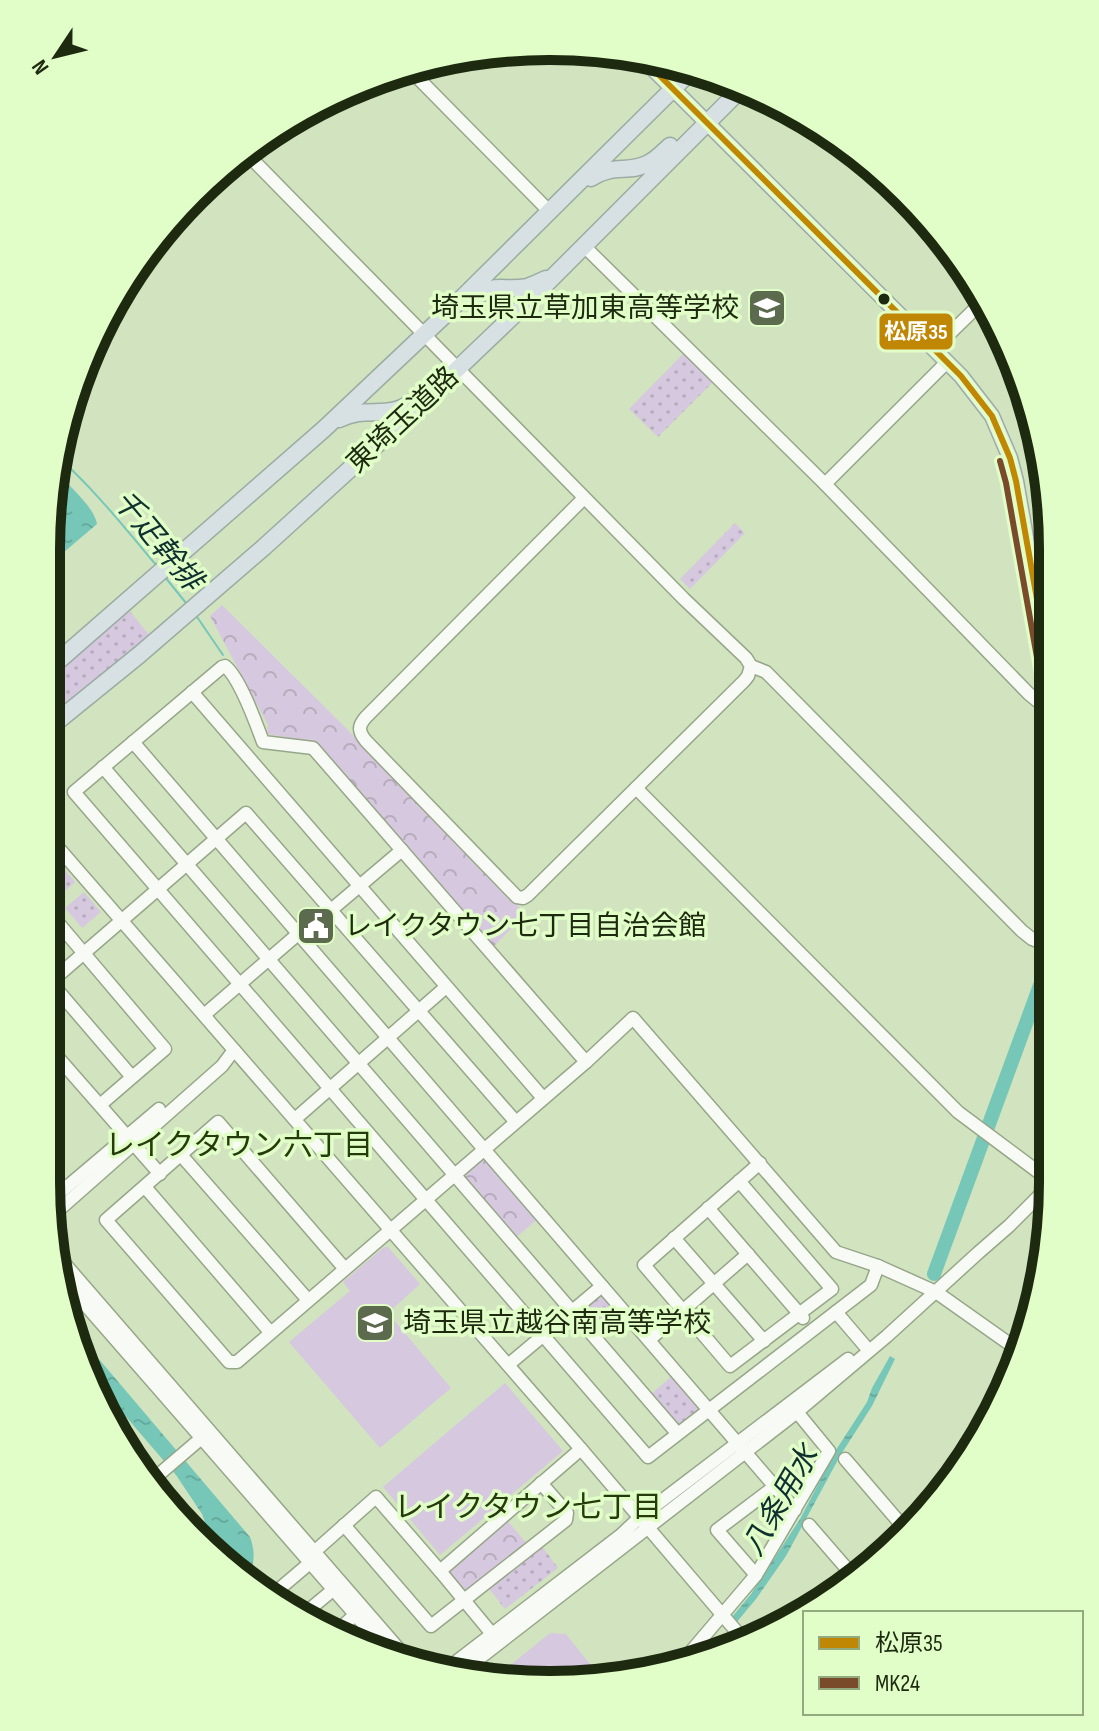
<svg xmlns="http://www.w3.org/2000/svg" width="1099" height="1731" viewBox="0 0 1099 1731" font-family="'Sofia Sans Condensed','Noto Sans JP',sans-serif">
<defs>
<pattern id="grass-dots" width="8" height="8" patternUnits="userSpaceOnUse" patternTransform="scale(2)"><rect width="8" height="8" fill="#d6c8df"/><path d="M2 2h.1M6 6h.1" fill="none" stroke="#b7acbe" stroke-width="1.8" stroke-linecap="round"/></pattern>
<pattern id="park-crowns" width="20" height="18" patternUnits="userSpaceOnUse" patternTransform="scale(2)"><rect width="20" height="18" fill="#d6c8df"/><path d="M2 6a3 3 0 1 1 6 0M12 15a3 3 0 1 1 6 0" fill="none" stroke="#b7acbe"/></pattern>
<pattern id="water-ripples" width="26" height="14" patternUnits="userSpaceOnUse" patternTransform="scale(2)"><rect width="26" height="14" fill="#77c7b8"/><path d="M2 4q2-2 4 0t4 0M15 11q2-2 4 0t4 0" fill="none" stroke="#66ab9d"/></pattern>
</defs>
<rect width="100%" height="100%" fill="#d1e4bf"/>
<!-- grass -->
<g fill="url(#grass-dots)">
<polygon points="684,353 713,382 658,437 629,409"/>
<polygon points="735,523 745,533 690,589 680,579"/>
<polygon points="128,609 151,637 49,720 49,677"/>
<polygon points="57,861 75,882 48,906 48,869"/>
<polygon points="84,892 101,912 82,928 65,908"/>
<polygon points="598,1294 603,1294 619,1313 597,1333 581,1315 581,1309"/>
<polygon points="673,1375 700,1406 699,1412 681,1425 675,1425 650,1395"/>
<polygon points="541,1545 558,1568 505,1609 487,1586"/>
</g>
<!-- park -->
<g fill="url(#park-crowns)">
<polygon points="222,605 344,726 526,914 493,947 316,742 267,734 268,725 210,616"/>
<polygon points="485,1158 538,1219 514,1239 462,1179"/>
<polygon points="506,1519 528,1545 465,1591 461,1590 447,1574 448,1570"/>
</g>
<!-- pitch -->
<g fill="#d6c8df">
<polygon points="384,1247 388,1247 420,1284 388,1313 451,1388 380,1448 289,1342 350,1291 343,1282"/>
<polygon points="505,1383 563,1451 440,1555 383,1487"/>
<polygon points="550,1633 566,1634 601,1678 549,1685 497,1676"/>
</g>
<!-- water -->
<g fill="url(#water-ripples)">
<path d="M 54,470 C 67,484 94,506 97,524 L 50,564 L 50,484 Z"/>
<path d="M 70,1325 L 250,1537 C 256,1553 255,1567 244,1582 L 209,1545 L 207,1528 L 202,1514 L 176,1475 L 85,1369 L 73,1343 Z"/>
<polygon points="890,1356 895,1359 872,1406 840,1456 786,1556 756,1599 736,1623 732,1617 751,1594 800,1519 836,1450 867,1402 872,1388"/>
</g>
<g fill="none" stroke-linecap="round" stroke-linejoin="round">
<!-- stream -->
<g stroke="#77c7b8" stroke-width="2">
<path d="M 58,457 C 94,489 125,528 156,565"/>
<polyline points="165,577 186,603"/>
<polyline points="195,614 223,655"/>
</g>
<!-- river -->
<polyline stroke="#77c7b8" stroke-width="14" points="934,1274 1050,958"/>
<defs>
<g id="minor">
<polyline points="414,74 549,211"/>
<path d="M 249,156 L 684,599 L 746,658 L 751,666 L 748,676 L 744,681 L 528,895 L 523,898 L 517,897 L 366,741 C 358,731 358,726 366,717 L 584,498"/>
<polyline points="584,246 825,484 1029,694 1051,712"/>
<polyline points="934,349 984,300"/>
<polyline points="825,484 947,362"/>
<polyline points="751,666 766,672 1022,931 1032,939 1050,946"/>
<polyline points="192,692 543,1098"/>
<polyline points="133,742 795,1510"/>
<polyline points="103,767 677,1433"/>
<polyline points="636,788 958,1112 1049,1180"/>
<polyline points="48,836 581,1449 743,1639"/>
<polyline points="331,910 402,850"/>
<polyline points="48,911 165,1049 100,1105"/>
<polyline points="47,978 132,1077"/>
<polyline points="47,985 246,813 515,1121"/>
<polyline points="204,1015 298,934"/>
<polyline points="47,1045 160,1174"/>
<path d="M 586,1062 L 313,748 L 263,742 C 256,723 240,678 225,666 L 222,667 L 74,792 L 648,1457 L 871,1285 L 878,1266"/>
<polyline points="295,1119 446,987"/>
<polyline points="181,1155 308,1300"/>
<polyline points="739,1181 832,1289 730,1366 644,1265 760,1163"/>
<polyline points="145,1187 270,1332"/>
<polyline points="49,1202 159,1109"/>
<polyline points="708,1208 803,1318"/>
<polyline points="52,1216 222,1066 234,1050"/>
<polyline points="674,1238 764,1341"/>
<polyline points="58,1256 410,1662"/>
<polyline points="345,1269 218,1122 106,1220 229,1362 237,1362 586,1062 633,1018 836,1252 878,1266 936,1292 1021,1352"/>
<polyline points="62,1278 394,1659"/>
<polyline points="836,1312 865,1346"/>
<polyline points="649,1340 748,1254"/>
<polyline points="508,1365 602,1286"/>
<polyline points="845,1459 905,1529"/>
<polyline points="150,1482 205,1435"/>
<polyline points="344,1525 431,1626 566,1520 567,1513 541,1483"/>
<polyline points="809,1525 854,1577"/>
<polyline points="314,1552 376,1497 440,1571 581,1449"/>
<polyline points="440,1571 497,1640"/>
<polyline points="756,1575 717,1530 774,1487"/>
<polyline points="271,1596 311,1562"/>
<polyline points="304,1614 334,1589"/>
<polyline points="337,1631 355,1615"/>
<polyline points="448,1668 621,1535 639,1518 848,1359"/>
<polyline points="677,1668 756,1575 829,1451 797,1412"/>
<polyline points="463,1671 797,1412 887,1336 978,1253 1009,1226 1049,1186"/>
</g>
<polyline id="major" points="645,61 961,376 992,416 1010,458 1016,481 1051,678"/>
<g id="highway">
<path d="M 591,178 C 613,163 629,174 649,163 C 657,159 663,152 670,146"/>
<path d="M 470,301 C 496,280 501,292 527,287 C 533,285 540,282 546,279"/>
<path d="M 339,419 C 369,404 387,422 415,400"/>
<polyline points="49,669 324,429 449,311 693,69"/>
<polyline points="49,728 139,655 263,548 405,419 536,294 738,92"/>
</g>
</defs>
<!-- minor casing -->
<use href="#minor" stroke="#97a689" stroke-width="15"/>
<!-- major casing -->
<use href="#major" stroke="#9baca2" stroke-width="17"/>
<!-- highway casing -->
<use href="#highway" stroke="#9baca2" stroke-width="19"/>
<!-- minor -->
<use href="#minor" stroke="#f8fbf5" stroke-width="12"/>
<!-- major -->
<use href="#major" stroke="#e4ecea" stroke-width="14"/>
<!-- highway -->
<use href="#highway" stroke="#d7e1e3" stroke-width="16"/>
<defs>
<polyline id="bus-1" points="645,61 961,376 992,416 1010,458 1016,481 1051,678"/>
<polyline id="bus-2" points="1000,461 1006,483 1041,680"/>
</defs>
<!-- bus-1 casing -->
<use href="#bus-1" stroke="#e2fec8" stroke-width="12"/>
<!-- bus-2 casing -->
<use href="#bus-2" stroke="#e2fec8" stroke-width="12"/>
<!-- bus-1 -->
<use href="#bus-1" stroke="#c08704" stroke-width="6"/>
<!-- bus-2 -->
<use href="#bus-2" stroke="#7a4b2a" stroke-width="6"/>
</g>
<!-- icons -->
<defs>
<symbol id="school-square" viewBox="-11 -11 22 22"><rect x="-9" y="-9" width="18" height="18" rx="4" fill="#5c6b4d" stroke="#e2fec8"/><path d="M0-5L7-2L0 1L-7-2ZM-4 1L0 2.5L4 1V4Q0 6-4 4Z" fill="#fff"/></symbol>
<symbol id="civic-square" viewBox="-11 -11 22 22"><rect x="-9" y="-9" width="18" height="18" rx="4" fill="#5c6b4d" stroke="#e2fec8"/><path d="M-.6-6.5H3V-4.5H.6V-3L4-1V1h2V6H-6V1h2V-1L-.6-3ZM-1.2 2.5V6h2.4V2.5Z" fill="#fff"/></symbol>
</defs>
<g fill-rule="evenodd">
<use href="#school-square" x="745" y="286" width="44" height="44"/>
<use href="#civic-square" x="294" y="904" width="44" height="44"/>
<use href="#school-square" x="353" y="1301" width="44" height="44"/>
</g>
<!-- markers -->
<circle fill="#1d2a10" stroke="#e2fec8" stroke-width="3" cx="884" cy="299" r="7"/>
<g text-anchor="middle" dominant-baseline="central" stroke-width="7" stroke-linejoin="round" paint-order="stroke">
<!-- poi labels -->
<g font-size="28" fill="#1d2a10" stroke="#e2fec8" text-anchor="start">
<text x="739" y="308" text-anchor="end">埼玉県立草加東高等学校</text>
<text x="344" y="926">レイクタウン七丁目自治会館</text>
<text x="403" y="1323">埼玉県立越谷南高等学校</text>
</g>
<!-- street labels -->
<g font-size="28" fill="#1d2a10" stroke="#e2fec8">
<text transform="translate(403 420) rotate(-43)">東埼玉道路</text>
</g>
<!-- water labels -->
<g font-size="30" font-style="italic" fill="#0f302e" stroke="#e2fec8">
<text transform="translate(157 541) rotate(50)">千疋幹排</text>
<text transform="translate(781 1501) rotate(-60)">八条用水</text>
</g>
<!-- neighbourhood labels -->
<g font-size="30" fill="#263b0b" stroke="#e2fec8">
<text x="239" y="1146">レイクタウン六丁目</text>
<text x="528" y="1508">レイクタウン七丁目</text>
</g>
</g>
<!-- crop -->
<path d="M0 0H1099V1731H0ZM549 60H550A489 489 0 0 1 1039 549V1182A489 489 0 0 1 550 1671H549A489 489 0 0 1 60 1182V549A489 489 0 0 1 549 60Z" fill="#e2fec8" fill-rule="evenodd"/>
<path fill="none" stroke="#1d2a10" stroke-width="10" d="M549 60H550A489 489 0 0 1 1039 549V1182A489 489 0 0 1 550 1671H549A489 489 0 0 1 60 1182V549A489 489 0 0 1 549 60Z"/>
<rect stroke="#e2fec8" stroke-width="3" x="878" y="312" width="76" height="39" rx="8" fill="#c08704"/>
<g font-size="22" text-anchor="middle" font-weight="bold" fill="#fff">
<text x="916" y="339">松原35</text>
</g>
<!-- legend -->
<rect x="803" y="1611" width="280" height="104" fill="#e2fec8" stroke="#93a97e" stroke-width="2"/>
<rect x="819" y="1637" width="40" height="12" fill="#c08704" stroke="#93a97e" stroke-width="2"/>
<text x="875" y="1651" font-size="24" fill="#1d2a10">松原35</text>
<rect x="819" y="1677" width="40" height="12" fill="#7a4b2a" stroke="#93a97e" stroke-width="2"/>
<text x="875" y="1691" font-size="24" fill="#1d2a10">MK24</text>
<!-- north arrow -->
<g transform="translate(56 56) rotate(235)" stroke="#e2fec8" stroke-width="6" paint-order="stroke">
<path d="M0-6L14 30L0 20L-14 30Z" fill="#1d2a10"/>
<text y="-12" font-size="22" font-weight="bold" text-anchor="middle" fill="#1d2a10">N</text>
</g>
</svg>
